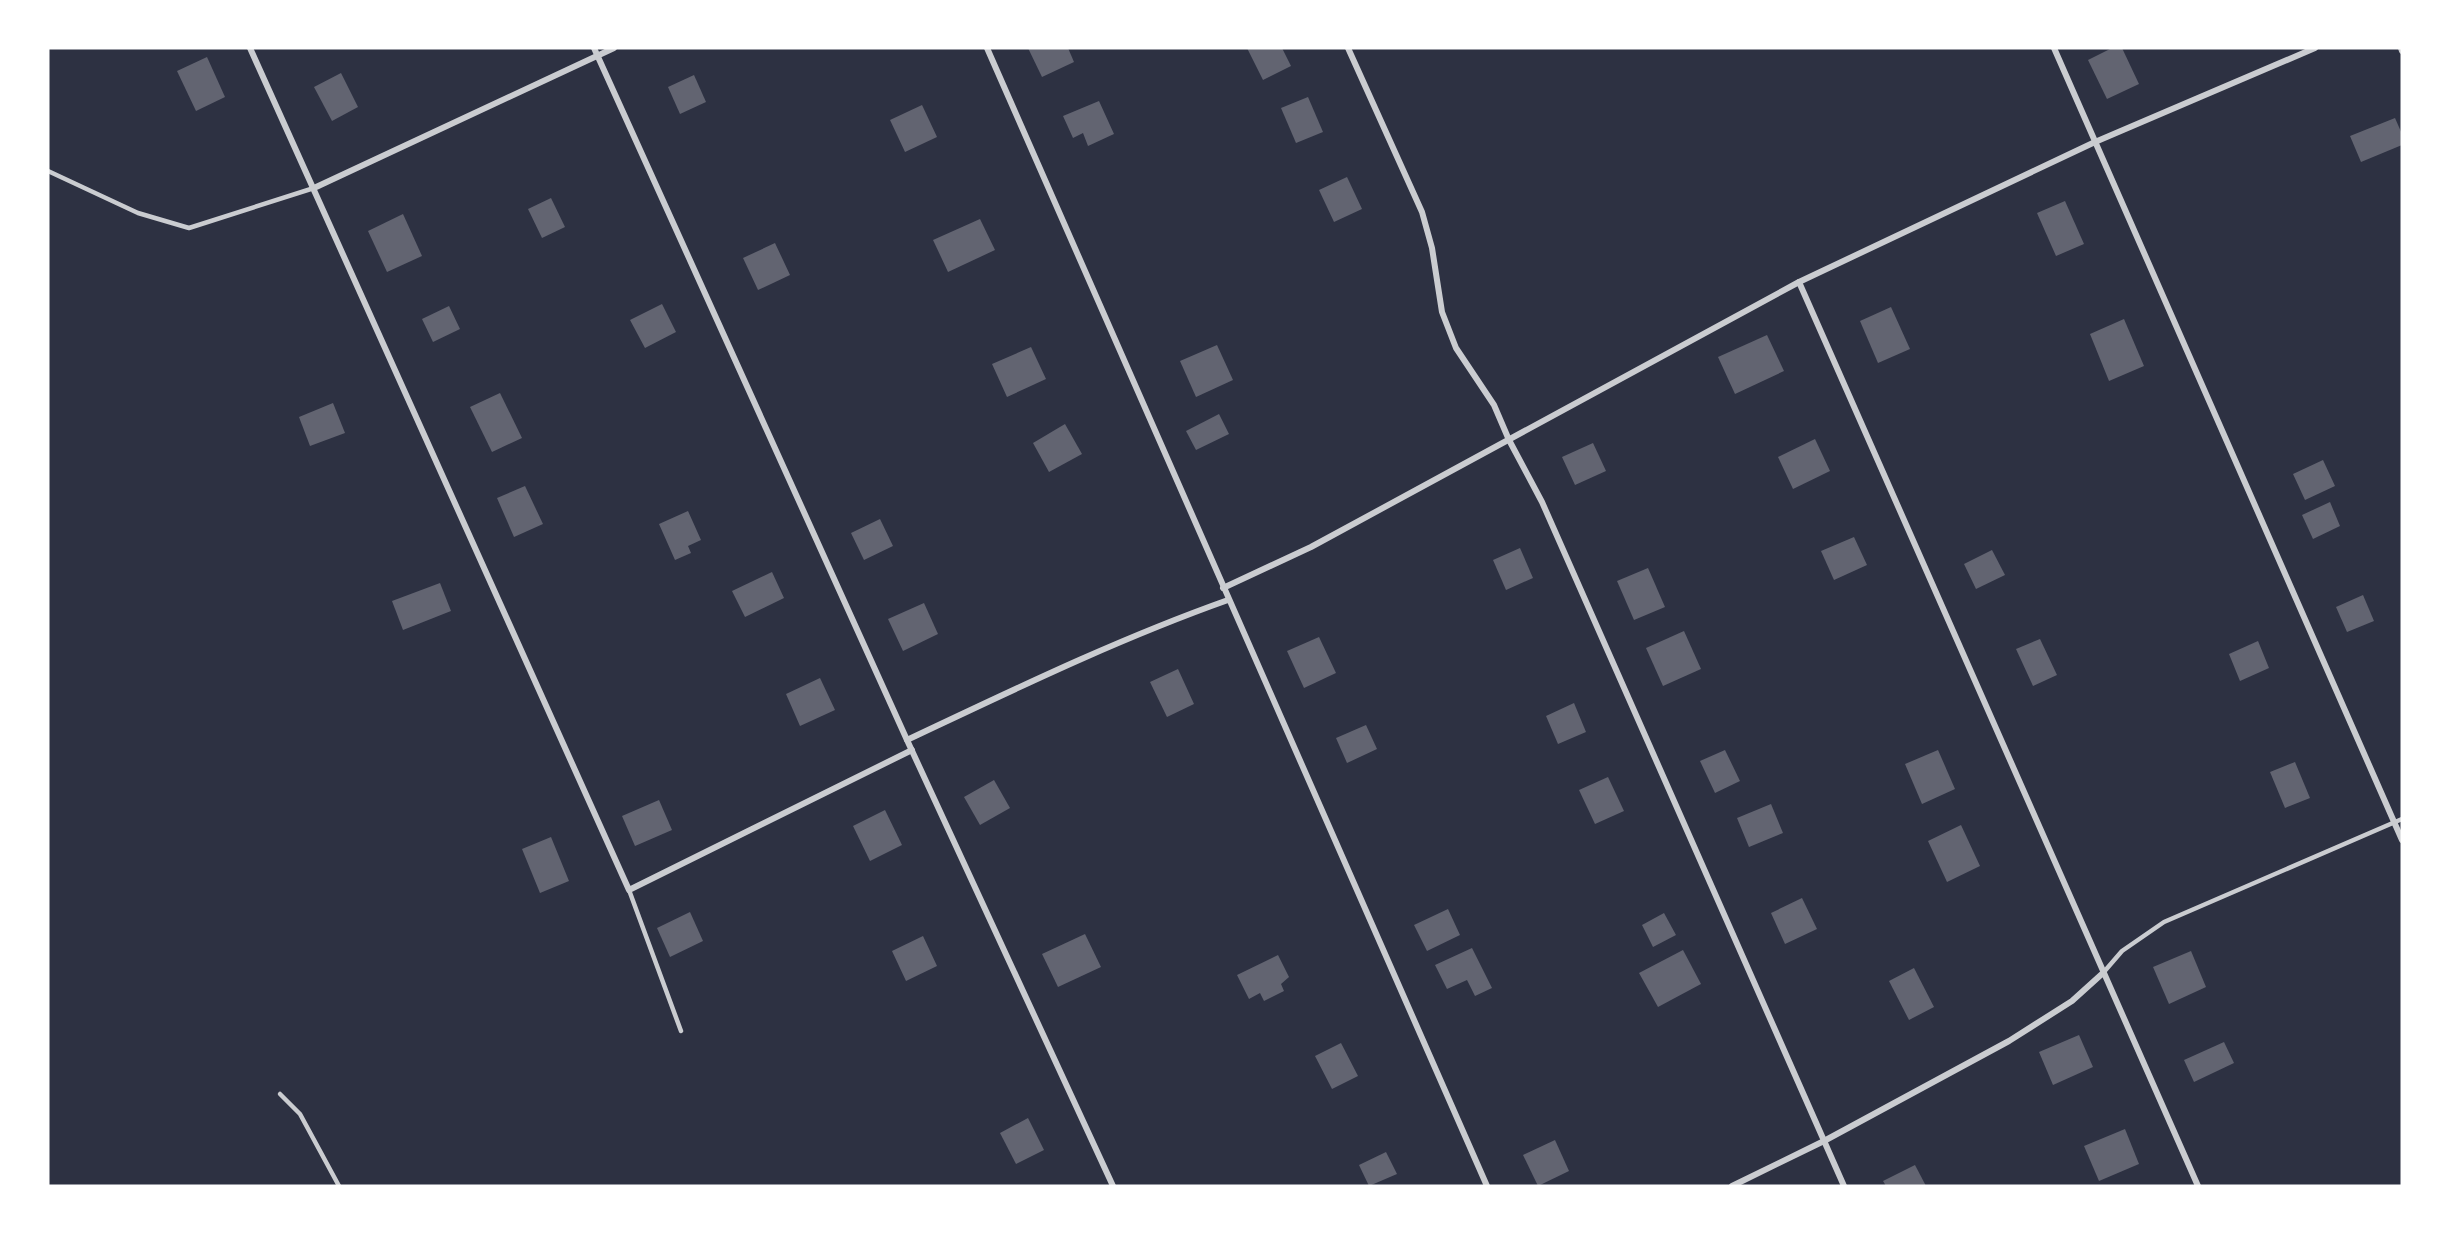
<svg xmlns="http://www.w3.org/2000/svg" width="2450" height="1234" viewBox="0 0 2450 1234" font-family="'Sofia Sans Condensed',sans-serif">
<rect width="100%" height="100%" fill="#2d3142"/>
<!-- building -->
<g fill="#626471">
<polygon points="1028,48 1068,48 1074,62 1042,77"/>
<polygon points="1247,48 1282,48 1291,66 1263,80"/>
<polygon points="2112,48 2122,48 2139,84 2107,99 2088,60"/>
<polygon points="207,57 225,97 196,111 177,71"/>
<polygon points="341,73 358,107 332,121 314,87"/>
<polygon points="694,75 706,102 680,114 668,87"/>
<polygon points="1308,97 1323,132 1296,143 1281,108"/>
<polygon points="1099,101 1114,134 1088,146 1083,133 1073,138 1063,116"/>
<polygon points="922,105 937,137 905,152 890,120"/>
<polygon points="2395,118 2402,134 2402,145 2361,162 2350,136"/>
<polygon points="1347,177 1362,209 1334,222 1319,190"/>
<polygon points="551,198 565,227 542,238 528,209"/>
<polygon points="2065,201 2084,244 2056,256 2037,213"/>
<polygon points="403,214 422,256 387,272 368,231"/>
<polygon points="980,219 995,250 948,272 933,240"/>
<polygon points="775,243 790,275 758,290 743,258"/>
<polygon points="662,304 676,332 645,348 630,320"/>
<polygon points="449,306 460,329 433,342 422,319"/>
<polygon points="1891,307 1910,349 1878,363 1860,321"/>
<polygon points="2124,319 2144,366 2109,381 2090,334"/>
<polygon points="1767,335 1784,371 1735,394 1718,357"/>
<polygon points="1217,345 1233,380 1196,397 1180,361"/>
<polygon points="1031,347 1046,379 1007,397 992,364"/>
<polygon points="500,393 522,438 492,452 470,407"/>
<polygon points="333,403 345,433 310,446 299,417"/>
<polygon points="1219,414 1229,434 1196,450 1186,431"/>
<polygon points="1065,424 1082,454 1049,472 1033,443"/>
<polygon points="1815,439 1830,471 1793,489 1778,457"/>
<polygon points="1593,443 1606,471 1575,485 1562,457"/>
<polygon points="2323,460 2335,486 2305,500 2293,474"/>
<polygon points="525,486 543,524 514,537 497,498"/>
<polygon points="2330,502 2340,526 2313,539 2302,515"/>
<polygon points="688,511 701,540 688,546 691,553 675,560 659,524"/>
<polygon points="880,519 893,546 864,560 851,533"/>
<polygon points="1854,537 1867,565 1834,580 1821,551"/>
<polygon points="1520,548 1533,578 1506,590 1493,560"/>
<polygon points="1992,550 2005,575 1976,589 1964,564"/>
<polygon points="1648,568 1665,607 1634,620 1617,581"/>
<polygon points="772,572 784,598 745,617 732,591"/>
<polygon points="440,583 451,611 403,630 392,601"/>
<polygon points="2363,595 2374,621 2347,632 2336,607"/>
<polygon points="924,603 938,634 903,651 888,619"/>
<polygon points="1684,631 1701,669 1663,686 1646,648"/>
<polygon points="1319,637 1336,673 1304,688 1287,651"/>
<polygon points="2040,639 2057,675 2033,686 2016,649"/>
<polygon points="2258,641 2269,668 2240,681 2229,654"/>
<polygon points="1178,669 1194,704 1167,717 1150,682"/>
<polygon points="820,678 835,710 800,726 786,694"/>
<polygon points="1574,703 1586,732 1558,744 1546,716"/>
<polygon points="1366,725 1377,749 1347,763 1336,738"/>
<polygon points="1725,750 1740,781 1715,793 1700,761"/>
<polygon points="1938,750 1955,789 1922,804 1905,764"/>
<polygon points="2295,762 2310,798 2285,808 2270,772"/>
<polygon points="1608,777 1624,811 1595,824 1579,790"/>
<polygon points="994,780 1010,808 980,825 964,797"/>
<polygon points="659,800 672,830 635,846 622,816"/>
<polygon points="1771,804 1783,833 1749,847 1737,818"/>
<polygon points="885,810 902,845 870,861 853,826"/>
<polygon points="1961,825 1980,866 1947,882 1928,841"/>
<polygon points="551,837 569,881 540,893 522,849"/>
<polygon points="1802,898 1817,929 1785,944 1771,913"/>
<polygon points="1448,909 1460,935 1427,951 1414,925"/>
<polygon points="690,912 703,941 670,957 657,928"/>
<polygon points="1664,913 1676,935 1653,947 1642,925"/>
<polygon points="1085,934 1101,967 1058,987 1042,954"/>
<polygon points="923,936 937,966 906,981 892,951"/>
<polygon points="1472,948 1492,988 1475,996 1467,980 1447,989 1435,965"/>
<polygon points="1683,950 1701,984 1658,1007 1639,973"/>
<polygon points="2191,951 2206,987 2169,1004 2153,967"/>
<polygon points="1278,955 1289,977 1281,984 1284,991 1264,1001 1260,993 1249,999 1237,975"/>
<polygon points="1914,968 1934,1007 1909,1020 1889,981"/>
<polygon points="2079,1035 2093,1067 2053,1085 2039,1052"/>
<polygon points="2224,1042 2234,1063 2194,1082 2184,1060"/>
<polygon points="1341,1043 1358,1076 1332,1089 1315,1056"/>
<polygon points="1028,1118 1044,1150 1016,1164 1000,1133"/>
<polygon points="2125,1129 2139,1164 2099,1181 2084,1146"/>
<polygon points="1555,1140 1569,1171 1538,1186 1523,1155"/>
<polygon points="1386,1152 1397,1174 1369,1186 1359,1165"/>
<polygon points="1915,1165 1926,1186 1886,1186 1883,1181"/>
</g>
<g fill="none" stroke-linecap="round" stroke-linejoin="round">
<!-- service -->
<g stroke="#caccd0" stroke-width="4.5">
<polyline points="48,171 138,213 189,228 314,188"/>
<polyline points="629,890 681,1031"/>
<polyline points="2103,973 2122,951 2164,922 2402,819"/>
<polyline points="280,1094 300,1114 339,1186"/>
</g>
<!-- minor -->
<g stroke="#caccd0" stroke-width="6">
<polyline points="250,48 629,890 912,750"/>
<polyline points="594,48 907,740 1113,1186"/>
<polyline points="987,48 1487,1186"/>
<polyline points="1348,48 1422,212 1432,248 1442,312 1456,348 1494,405 1509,440 1542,502 1844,1186"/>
<polyline points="2054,48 2402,840"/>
<polyline points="2401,48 2402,51"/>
<polyline points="314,188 614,48"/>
<polyline points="1799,282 2198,1186"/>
<polyline points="1223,588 1311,547 1799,282 2095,142 2315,48"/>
<path d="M 907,740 C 1013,690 1118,639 1228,600"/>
<polyline points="1732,1186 1824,1141 2009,1041 2072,1001 2103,973"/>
</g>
</g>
<!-- border -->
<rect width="2450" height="1234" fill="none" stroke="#ffffff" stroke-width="99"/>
</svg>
